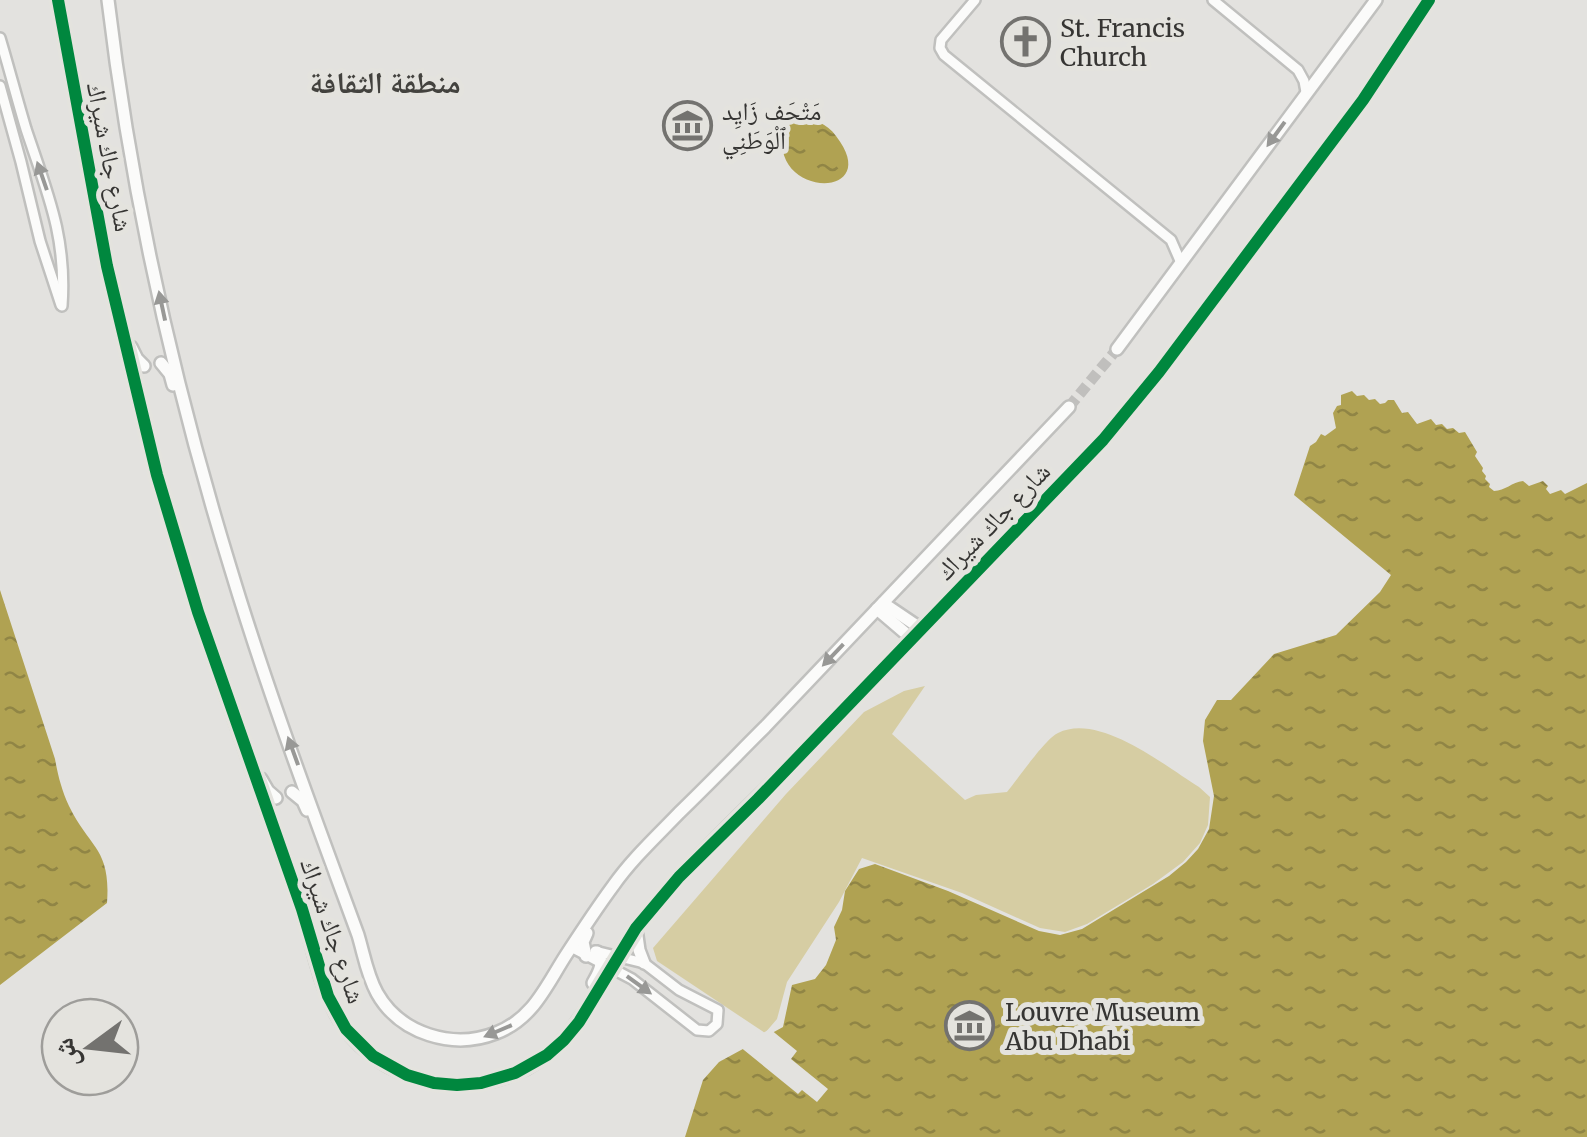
<svg xmlns="http://www.w3.org/2000/svg" width="1587" height="1137" viewBox="0 0 1587 1137" font-family="Merriweather,'Noto Naskh Arabic',serif">
<defs>
<pattern id="water-ripples" width="26" height="14" patternUnits="userSpaceOnUse" patternTransform="scale(2.5)"><rect width="26" height="14" fill="#b0a252"/><path d="M2 4q2-2 4 0t4 0M15 11q2-2 4 0t4 0" fill="none" stroke="#908545"/></pattern>
</defs>
<rect width="100%" height="100%" fill="#e3e2df"/>
<!-- green -->
<path fill="#d6cda3" d="M 925,686 L 892,734 L 965,800 L 976,795 L 1007,792 C 1017,780 1046,738 1058,733 C 1099,712 1165,766 1199,787 L 1210,797 L 1208,825 L 1200,843 L 1183,862 L 1153,884 L 1087,924 L 1065,932 L 1040,928 L 962,893 L 862,858 L 839,902 L 787,982 L 777,1019 L 765,1033 L 657,961 L 653,948 L 786,794 L 864,712 L 904,691 Z"/>
<!-- water -->
<g fill="url(#water-ripples)">
<path d="M 794,119 C 811,118 826,122 836,136 C 887,202 762,199 785,125 Z"/>
<path d="M 1352,391 L 1357,396 L 1364,395 L 1369,400 L 1375,399 L 1380,404 L 1385,403 L 1388,400 L 1394,400 L 1402,413 L 1408,412 L 1417,424 L 1431,419 L 1436,425 L 1442,424 L 1447,429 L 1453,428 L 1459,433 L 1465,432 L 1477,452 L 1475,456 L 1483,468 L 1482,471 L 1486,476 L 1485,479 L 1490,484 L 1489,487 L 1494,491 C 1505,491 1512,482 1523,481 L 1529,486 L 1543,481 L 1548,486 L 1546,489 L 1550,494 L 1561,490 L 1565,494 L 1587,483 L 1587,1137 L 685,1137 L 703,1080 L 719,1062 L 783,1027 L 792,985 L 815,979 L 826,965 L 836,940 L 834,927 L 842,910 L 845,891 L 859,869 L 875,864 L 948,891 L 1039,931 L 1060,935 L 1082,929 L 1169,876 L 1186,862 L 1198,849 L 1209,829 L 1214,796 L 1203,741 L 1205,720 L 1217,700 L 1231,700 L 1274,654 L 1336,635 L 1380,592 L 1391,575 L 1294,495 L 1310,446 L 1316,442 L 1321,434 L 1325,436 L 1336,428 L 1333,413 L 1337,406 L 1341,405 L 1341,395 Z"/>
<path d="M 0,590 L 55,759 C 58,776 62,791 69,806 C 90,849 111,848 107,903 L 0,985 Z"/>
</g>
<!-- pier -->
<polygon fill="#e3e2df" points="770,1029 797,1051 791,1059 828,1089 817,1102 802,1090 798,1094 739,1046"/>
<g fill="none" stroke-linecap="round" stroke-linejoin="round">
<!-- tertiary-tunnel -->
<g stroke="#c0bfbd" stroke-width="11" stroke-dasharray="11 5.5" stroke-linecap="butt">
<polyline points="1069,407 1117,349"/>
<polyline points="1103,440 1159,372"/>
</g>
<defs>
<g id="minor">
<polyline points="975,0 941,40 940,48 944,55 1171,240 1181,263"/>
<polyline points="1213,0 1298,70 1304,81 1306,92"/>
<path d="M 0,38 C 9,68 17,99 26,129 C 47,192 67,237 62,306"/>
<polyline points="0,86 21,162 40,241 61,305"/>
<polyline points="571,947 632,979 697,1030 709,1031 717,1024 718,1010 679,990 644,963 595,951"/>
</g>
<g id="tertiary">
<path d="M 58,0 C 86,162 116,323 159,481 C 194,609 239,733 283,857 C 290,877 298,897 304,918 C 316,958 323,1003 351,1036 C 395,1086 468,1098 527,1068 C 570,1045 589,1003 614,963 C 629,938 645,916 664,894 C 708,843 759,797 806,749 C 905,646 1003,543 1103,440"/>
<path d="M 108,0 C 131,193 174,385 231,570 C 268,693 314,815 358,935 C 364,955 367,975 377,993 C 400,1034 453,1050 496,1033 C 533,1019 546,986 566,955 C 581,932 596,909 613,886 C 632,859 656,837 679,813 C 708,785 736,756 765,727 C 866,620 967,513 1069,407"/>
<polyline points="131,347 137,359 144,366"/>
<polyline points="1117,349 1376,0"/>
<polyline points="161,363 170,374 173,385"/>
<polyline points="1159,372 1363,100 1429,0"/>
<polyline points="883,603 920,628"/>
<polyline points="877,609 911,638"/>
<polyline points="261,779 268,791 276,798"/>
<polyline points="292,792 303,801 307,810"/>
<polyline points="636,929 639,950 644,963"/>
<polyline points="586,956 583,942 587,933"/>
<path d="M 593,983 C 599,972 605,963 597,952"/>
</g>
</defs>
<!-- minor casing -->
<use href="#minor" stroke="#c0c0be" stroke-width="14"/>
<!-- tertiary casing -->
<use href="#tertiary" stroke="#c0c0be" stroke-width="16"/>
<!-- minor -->
<use href="#minor" stroke="#fbfbfa" stroke-width="9"/>
<!-- tertiary -->
<use href="#tertiary" stroke="#fbfbfa" stroke-width="11"/>
<defs>
<polyline id="cycleway" points="58,0 107,266 157,475 198,612 302,909 328,996 346,1029 373,1056 407,1075 434,1083 457,1085 481,1083 515,1073 547,1055 564,1040 579,1022 636,928 679,877 758,799 1103,440 1159,372 1363,100 1429,0"/>
</defs>
<!-- cycleway casing -->
<use href="#cycleway" stroke="#e4e3de" stroke-width="19"/>
<!-- cycleway -->
<use href="#cycleway" stroke="#00873e" stroke-width="12"/>
</g>
<!-- one-way arrows -->
<defs><path id="oneway-solid" d="M-6-.8H1V-3.2L6.5 0L1 3.2V.8H-6Z" transform="scale(2.5)"/></defs>
<g fill="#989896">
<use href="#oneway-solid" transform="translate(1276 134) rotate(126)"/>
<use href="#oneway-solid" transform="translate(42 176) rotate(-109)"/>
<use href="#oneway-solid" transform="translate(162 306) rotate(-102)"/>
<use href="#oneway-solid" transform="translate(833 655) rotate(134)"/>
<use href="#oneway-solid" transform="translate(293 751) rotate(-110)"/>
<use href="#oneway-solid" transform="translate(639 985) rotate(36)"/>
<use href="#oneway-solid" transform="translate(498 1031) rotate(157)"/>
</g>
<!-- icons -->
<defs>
<symbol id="church-ring" viewBox="-11 -11 22 22"><circle r="9.5" fill="#e4e3de" stroke="#73726f" stroke-width="1.5"/><path d="M-1.2-6h2.4v3.5h3.3v2.4h-3.3V6h-2.4V-.1h-3.3v-2.4h3.3Z" fill="#73726f"/></symbol>
<symbol id="museum-ring" viewBox="-11 -11 22 22"><circle r="9.5" fill="#e4e3de" stroke="#73726f" stroke-width="1.5"/><path d="M0-6L6-3V-2H-6V-3ZM-5-1h2V3h-2ZM-1-1h2V3h-2ZM3-1h2V3H3ZM-6 4H6V6H-6Z" fill="#73726f"/></symbol>
</defs>
<g fill-rule="evenodd">
<use href="#church-ring" x="998" y="14" width="55" height="55"/>
<use href="#museum-ring" x="660" y="98" width="55" height="55"/>
<use href="#museum-ring" x="942" y="998" width="55" height="55"/>
</g>
<g text-anchor="middle" dominant-baseline="central" stroke-width="10" stroke-linejoin="round" paint-order="stroke">
<!-- poi labels -->
<g font-size="25" fill="#363533" stroke="#e4e3de" text-anchor="start">
<text x="1060" y="28">St. Francis<tspan x="1060" dy="29">Church</tspan></text>
<text x="722" y="111">مَتْحَف زَايِد<tspan x="722" dy="29">ٱلْوَطَنِي</tspan></text>
<text x="1005" y="1012">Louvre Museum<tspan x="1005" dy="29">Abu Dhabi</tspan></text>
</g>
<!-- street labels -->
<g font-size="25" fill="#363533" stroke="#e4e3de">
<text transform="translate(110 157) rotate(79)">شارع جاك شيراك</text>
<text transform="translate(993 521) rotate(-46)">شارع جاك شيراك</text>
<text transform="translate(333 931) rotate(71)">شارع جاك شيراك</text>
</g>
<!-- quarter labels -->
<g font-size="30" font-weight="bold" fill="#43423e" stroke="#e4e3de">
<text x="385" y="82">منطقة الثقافة</text>
</g>
</g>
<!-- north arrow -->
<g transform="translate(90 1047) rotate(255)"><circle r="48" fill="#e4e3de" stroke="#9e9d9a" stroke-width="2.5"/>
<path d="M0-8L18 38L0 25L-18 38Z" fill="#73726f"/>
<text y="-15" font-size="28" font-weight="bold" text-anchor="middle" fill="#363533">ش</text>
</g>
</svg>
